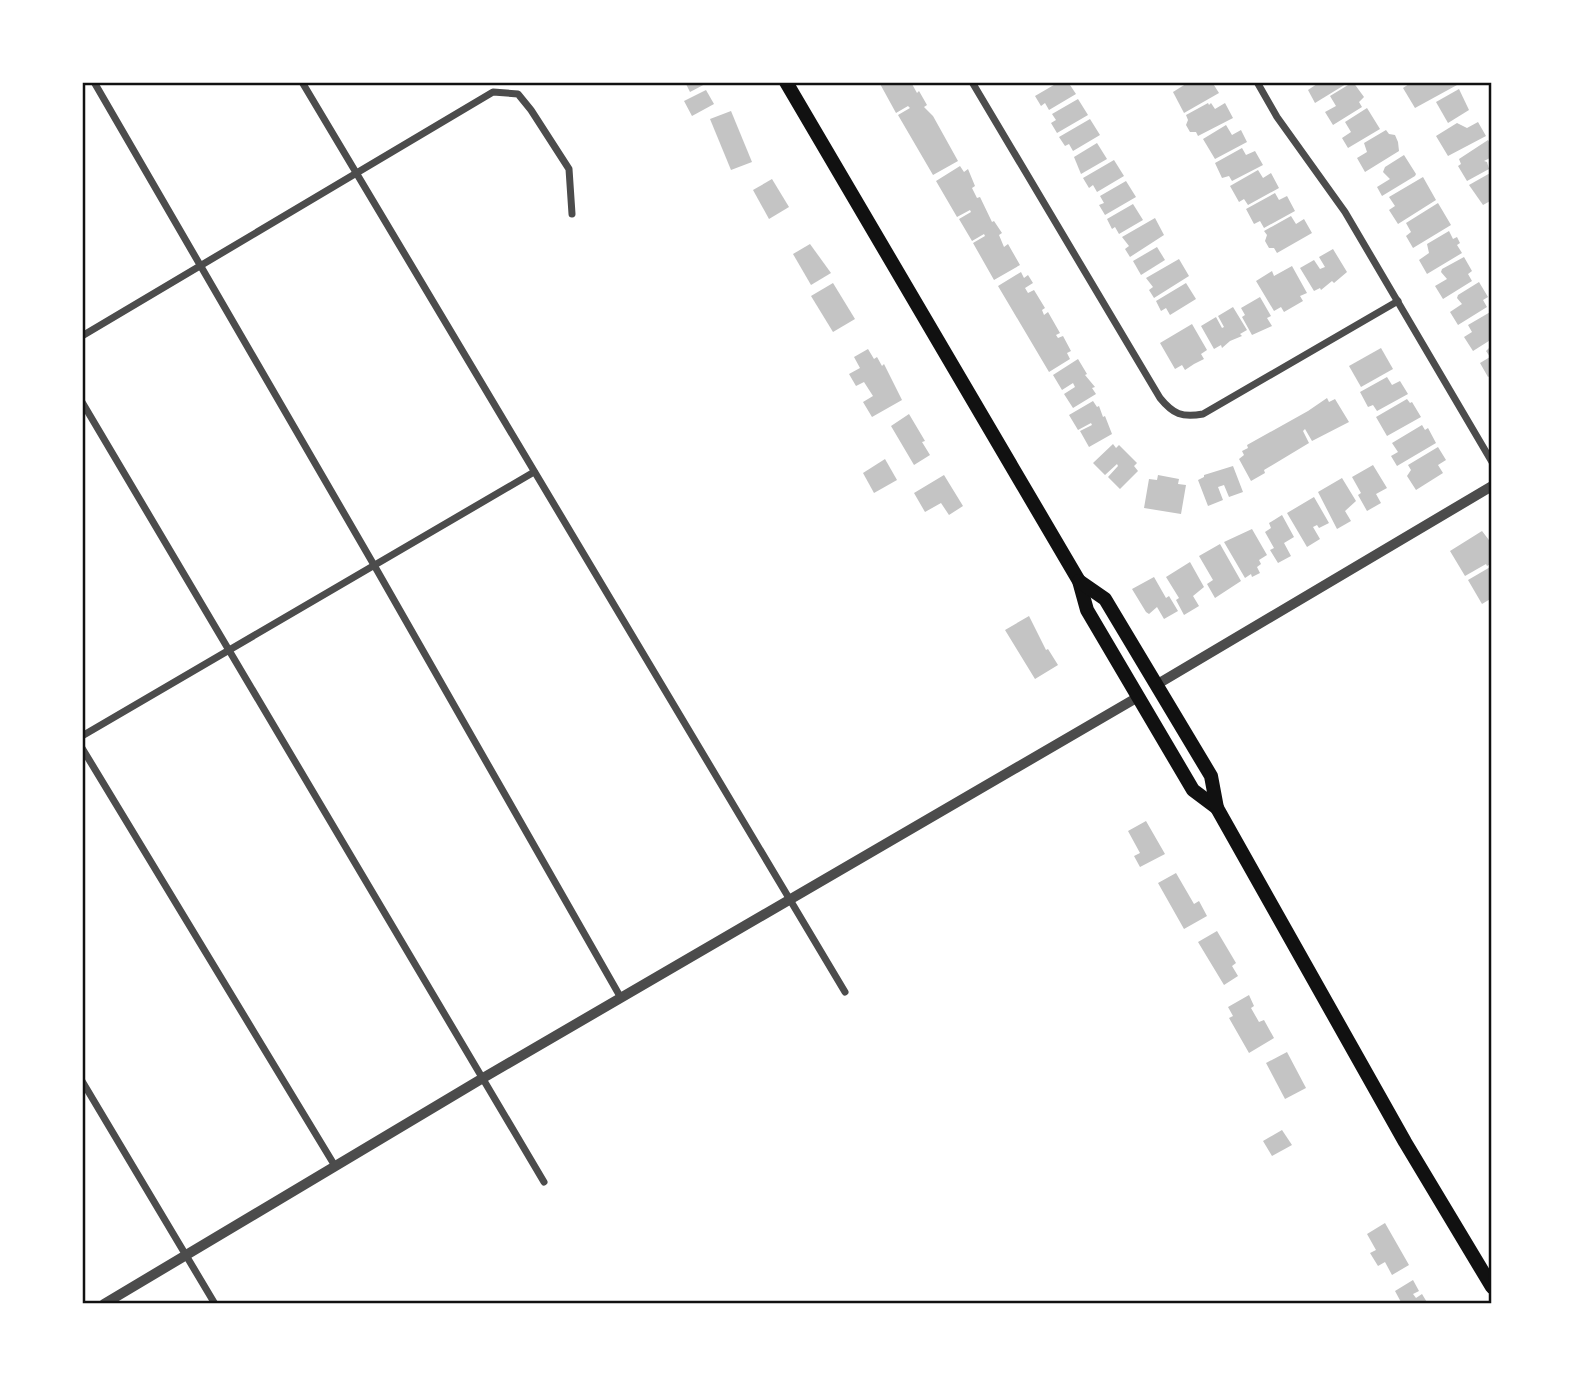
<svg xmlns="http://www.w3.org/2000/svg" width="1574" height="1386" viewBox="0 0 1574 1386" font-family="Helvetica,sans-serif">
<rect width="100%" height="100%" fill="#fff"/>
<!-- building -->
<g fill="#c4c4c4">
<polygon points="685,82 709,82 690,92"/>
<polygon points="879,82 914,82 912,84 917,93 919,91 927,105 924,107 933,116 958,161 933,175 898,115 910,108 908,106 896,113"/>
<polygon points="1059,82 1068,82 1076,94 1049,110 1045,103 1041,106 1035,96"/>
<polygon points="1189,82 1212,82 1219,93 1184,113 1173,92"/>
<polygon points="1320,82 1345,82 1346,84 1315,103 1308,90"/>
<polygon points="1353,82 1364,97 1359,102 1362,107 1333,125 1325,112 1336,106 1330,96"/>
<polygon points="1412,82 1455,82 1457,85 1415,108 1403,88"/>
<polygon points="1459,89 1469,110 1448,123 1436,102"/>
<polygon points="706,90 714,104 692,116 684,101"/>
<polygon points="1078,99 1088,115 1057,133 1051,123 1056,120 1052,114"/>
<polygon points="1208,103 1209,105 1211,103 1215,109 1225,103 1233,118 1198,136 1196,132 1190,132 1186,125 1188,120 1186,115"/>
<polygon points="1367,108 1380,129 1348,148 1342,138 1351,132 1345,122"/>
<polygon points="731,111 752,162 731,170 710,119"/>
<polygon points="1090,119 1100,135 1073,151 1069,144 1065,146 1059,137"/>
<polygon points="1478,122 1486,136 1448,156 1436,136 1457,123 1467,128"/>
<polygon points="1226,125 1232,135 1241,130 1247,142 1215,159 1203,139"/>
<polygon points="1386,130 1389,134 1395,135 1398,142 1399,151 1365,172 1357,158 1367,152 1364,143"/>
<polygon points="1488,140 1492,147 1492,157 1484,161 1487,162 1489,169 1467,181 1458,166 1461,164 1459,159"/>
<polygon points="1097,143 1107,159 1081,174 1074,157"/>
<polygon points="1242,148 1246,155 1255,151 1263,165 1232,181 1229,176 1222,178 1215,163"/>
<polygon points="1404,155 1416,174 1415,176 1382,196 1377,187 1390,179 1383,172 1385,167"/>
<polygon points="1114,160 1124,176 1097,192 1093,185 1089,188 1083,178"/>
<polygon points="960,166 964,172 968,169 975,186 972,188 977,198 980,197 992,222 994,221 1002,233 999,235 1004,247 1008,244 1020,265 994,280 973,243 985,236 984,234 972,241 959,219 971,212 970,210 957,217 936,181"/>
<polygon points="1258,170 1263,178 1271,173 1279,188 1248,205 1244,199 1239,202 1230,186"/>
<polygon points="1492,172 1492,200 1483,205 1469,185"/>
<polygon points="1423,177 1436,200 1398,224 1389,210 1395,206 1389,197"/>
<polygon points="772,179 789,207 769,219 753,190"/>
<polygon points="1126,181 1136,197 1105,215 1099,205 1104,203 1100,196"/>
<polygon points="1275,193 1279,200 1287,196 1295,211 1264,228 1260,221 1254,224 1246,209"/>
<polygon points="1438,203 1451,225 1413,248 1406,236 1411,232 1406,223"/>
<polygon points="1133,204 1143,220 1119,234 1115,227 1112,229 1107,219"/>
<polygon points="1291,216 1296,224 1304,219 1312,233 1277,253 1274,248 1269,248 1265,241 1267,235 1264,231"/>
<polygon points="1155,218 1164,235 1130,257 1125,249 1129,246 1122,237"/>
<polygon points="1449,231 1453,239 1457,237 1460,243 1457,245 1462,253 1427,274 1419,260 1429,253 1427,244"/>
<polygon points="810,244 831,273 811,285 793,254"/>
<polygon points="1157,247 1165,260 1141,275 1133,261"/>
<polygon points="1333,249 1347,272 1334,283 1332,281 1321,290 1320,288 1314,291 1300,268 1314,260 1320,269 1325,267 1319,257"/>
<polygon points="1464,257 1472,271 1468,274 1472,281 1443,299 1435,286 1447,279 1441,272 1442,269"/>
<polygon points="1179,259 1189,276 1154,298 1149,290 1153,287 1146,278"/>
<polygon points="1292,266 1307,293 1300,296 1303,301 1284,312 1281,307 1274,311 1256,281 1272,271 1274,276"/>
<polygon points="1021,272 1024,278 1028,275 1033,283 1025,288 1028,293 1034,290 1045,308 1042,310 1044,315 1048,312 1060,333 1056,335 1058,338 1063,336 1071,351 1067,353 1070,359 1049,372 998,286"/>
<polygon points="1479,282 1488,297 1483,300 1487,307 1458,325 1450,312 1462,304 1457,298 1458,295"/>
<polygon points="833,283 855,319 833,332 811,296"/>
<polygon points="1186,283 1196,299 1170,315 1166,308 1161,311 1156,301"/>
<polygon points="1260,297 1271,316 1267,318 1272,326 1252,335 1242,317 1245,315 1241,308"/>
<polygon points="1233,307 1247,330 1240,334 1242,336 1230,341 1222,348 1221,345 1214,349 1201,326 1216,317 1222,328 1224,327 1218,316"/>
<polygon points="1492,311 1492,339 1473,351 1464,337 1472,332 1468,325"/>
<polygon points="1192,324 1207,350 1201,354 1204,359 1194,364 1185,370 1182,365 1175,369 1160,343"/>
<polygon points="1492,345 1492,375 1488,377 1480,363 1490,357 1486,351"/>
<polygon points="1381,348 1393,369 1361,387 1349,366"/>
<polygon points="868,349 874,359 877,357 882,366 884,364 902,400 872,417 863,402 873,396 864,382 856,386 849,374 860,368 854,357"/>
<polygon points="1078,359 1087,374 1085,375 1095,387 1092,388 1096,394 1073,408 1064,394 1075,387 1073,383 1062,390 1053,375"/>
<polygon points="1387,377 1392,385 1400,381 1408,394 1377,411 1373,405 1368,407 1360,392"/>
<polygon points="1327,398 1329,402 1335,399 1349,422 1312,441 1305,429 1303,431 1309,443 1264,470 1265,473 1251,481 1239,459 1244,455 1242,451 1248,448 1247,445 1308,411"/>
<polygon points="1407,399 1410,403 1412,402 1421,417 1387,436 1376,417"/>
<polygon points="1093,401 1097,407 1099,406 1103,417 1105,416 1112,434 1089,447 1080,431 1092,425 1091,423 1078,430 1069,415"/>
<polygon points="909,414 925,441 922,442 930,455 914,465 891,426"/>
<polygon points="1422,425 1425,430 1428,428 1436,443 1397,466 1391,456 1398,452 1392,443"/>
<polygon points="1113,444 1116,448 1119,445 1137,463 1134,466 1138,471 1120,489 1108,477 1118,466 1117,464 1105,475 1093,463"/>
<polygon points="1438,447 1446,460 1438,465 1443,473 1416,490 1407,476 1411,470 1408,465"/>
<polygon points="885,459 897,480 874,493 863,473"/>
<polygon points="1373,465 1387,488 1376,494 1381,503 1367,511 1358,495 1361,493 1352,477"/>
<polygon points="1233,466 1243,492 1229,497 1224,485 1218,487 1223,500 1208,506 1198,480 1204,477 1204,475"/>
<polygon points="944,475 963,506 949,515 941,503 925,512 914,493"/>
<polygon points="1158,475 1179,479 1178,484 1186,485 1181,514 1144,508 1149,479 1157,480"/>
<polygon points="1342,478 1356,501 1345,511 1351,521 1337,529 1318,492"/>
<polygon points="1314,497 1329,523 1319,528 1317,525 1313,527 1320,539 1307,547 1287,513"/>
<polygon points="1282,515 1294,537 1284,543 1291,556 1278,563 1270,550 1274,548 1265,532 1271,528 1269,523"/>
<polygon points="1252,529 1267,555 1259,560 1261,564 1257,567 1260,573 1252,577 1251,574 1245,578 1224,542"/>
<polygon points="1482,531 1492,544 1492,563 1487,566 1486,564 1465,576 1450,551"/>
<polygon points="1220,544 1241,581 1215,598 1207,584 1213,580 1199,556"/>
<polygon points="1190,562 1204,587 1193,596 1199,606 1184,615 1176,600 1179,598 1166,577"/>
<polygon points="1492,566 1492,598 1482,604 1468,580"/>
<polygon points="1154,577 1166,598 1169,596 1178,611 1164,619 1157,607 1149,614 1146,612 1132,589"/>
<polygon points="1029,616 1046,650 1048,649 1058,665 1035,679 1005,630"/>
<polygon points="1146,821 1165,854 1140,867 1134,856 1140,853 1128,831"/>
<polygon points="1176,873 1194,904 1199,901 1207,916 1184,929 1158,883"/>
<polygon points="1217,931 1236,963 1232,966 1238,976 1224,985 1198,942"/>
<polygon points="1249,995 1254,1006 1251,1008 1259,1022 1264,1020 1274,1038 1249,1053 1229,1018 1233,1016 1228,1007"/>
<polygon points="1287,1052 1306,1088 1285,1099 1266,1063"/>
<polygon points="1282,1130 1292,1145 1272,1156 1263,1141"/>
<polygon points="1385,1223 1409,1265 1392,1275 1385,1262 1378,1266 1370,1253 1376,1250 1367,1234"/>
<polygon points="1413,1280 1419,1291 1413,1294 1416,1298 1422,1294 1428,1304 1402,1304 1395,1291"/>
</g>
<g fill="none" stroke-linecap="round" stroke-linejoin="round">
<!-- minor -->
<g stroke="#4c4c4c" stroke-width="7">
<polyline points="94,82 374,565 621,998"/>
<polyline points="302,82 845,992"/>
<path d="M 972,82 L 1160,398 C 1173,414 1182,418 1203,414 L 1398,301"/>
<polyline points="1257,82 1277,117 1345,212 1492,462"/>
<polyline points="82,336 493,92 518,94 531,110 569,169 572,214"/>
<polyline points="82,402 544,1182"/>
<polyline points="82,736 534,472"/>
<polyline points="82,748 335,1166"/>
<polyline points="82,1081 215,1304"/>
</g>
<!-- tertiary -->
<g stroke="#4c4c4c" stroke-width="10">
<polyline points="1156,685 1492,486"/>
<polyline points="104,1304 483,1078 1138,697"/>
</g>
<!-- primary -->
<g stroke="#111" stroke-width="14">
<polyline points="786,82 1079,581 1087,610 1193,790 1217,808"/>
<polyline points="1079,581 1105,599 1211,776 1217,808 1405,1142 1492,1287"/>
</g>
</g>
<!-- border -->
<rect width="1574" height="1386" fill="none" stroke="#ffffff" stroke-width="168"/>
<rect x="84" y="84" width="1406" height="1218" fill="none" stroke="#111" stroke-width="2.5"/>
</svg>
